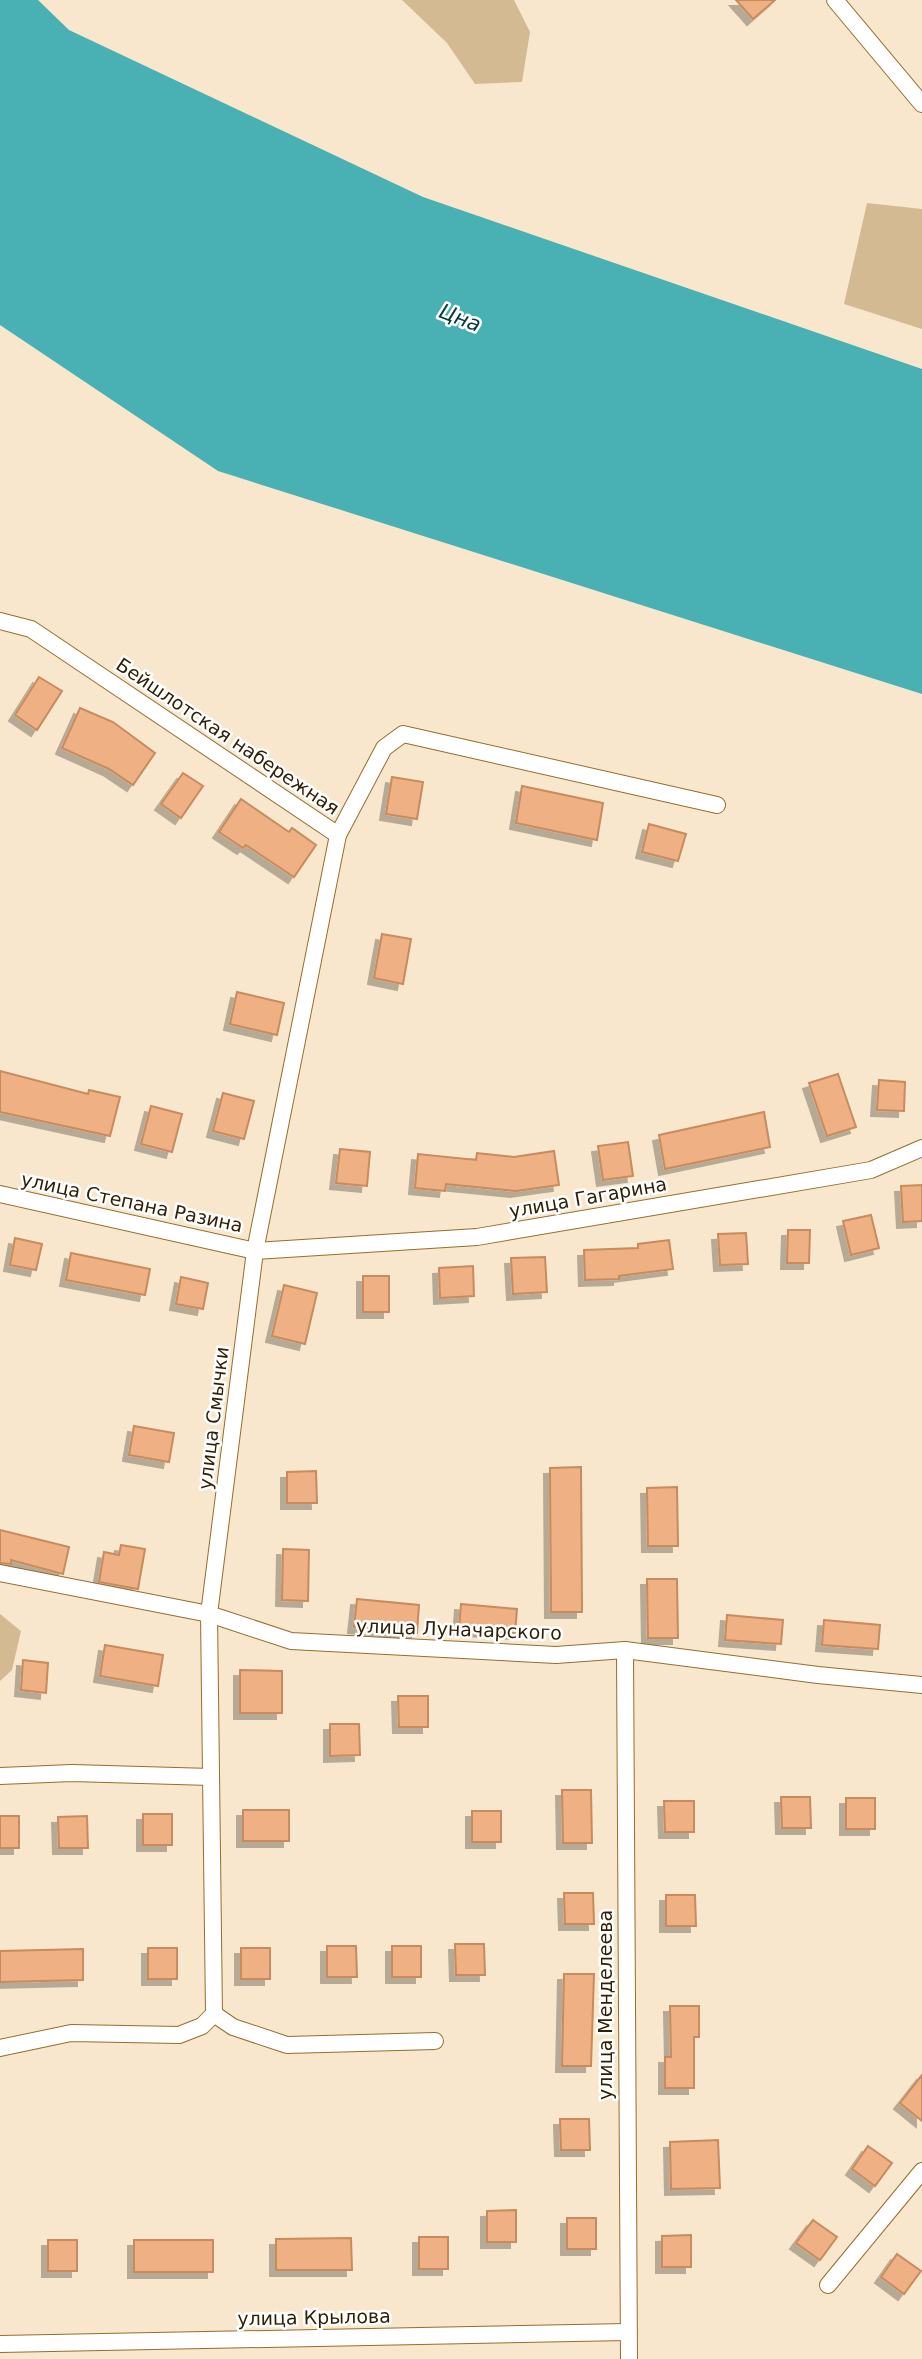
<svg xmlns="http://www.w3.org/2000/svg" width="922" height="2359" viewBox="0 0 922 2359" font-family="'DejaVu Sans',sans-serif">
<defs>
<filter id="shadow"><feDropShadow dx="-6" dy="6" stdDeviation="0" flood-color="#0004"/></filter>
</defs>
<rect width="100%" height="100%" fill="#f8e7cd"/>
<!-- green -->
<g fill="#d4ba93">
<polygon points="402,0 514,0 530,32 522,82 475,84 447,43"/>
<polygon points="867,203 922,209 922,329 844,304"/>
<polygon points="0,1614 21,1631 12,1670 0,1681"/>
</g>
<!-- water -->
<polygon fill="#49b0b3" points="0,0 38,0 69,30 423,197 922,369 922,694 218,471 0,325"/>
<!-- building -->
<g fill="#efb183" stroke="#c78b5e" stroke-width="2" filter="url(#shadow)">
<polygon points="736,0 775,0 753,19"/>
<polygon points="39,677 62,691 37,730 15,715"/>
<polygon points="80,708 113,722 155,753 133,785 109,769 62,748"/>
<polygon points="183,773 203,786 181,818 161,804"/>
<polygon points="392,777 423,782 417,819 386,814"/>
<polygon points="522,786 603,803 597,840 516,823"/>
<polygon points="241,799 289,832 292,828 316,845 294,877 246,845 243,848 219,832"/>
<polygon points="649,824 686,834 678,861 642,852"/>
<polygon points="382,934 411,939 403,984 374,978"/>
<polygon points="237,992 284,1003 277,1035 230,1024"/>
<polygon points="0,1071 88,1094 89,1090 120,1097 110,1136 0,1112"/>
<polygon points="838,1074 856,1127 827,1136 809,1083"/>
<polygon points="879,1080 905,1082 904,1111 877,1110"/>
<polygon points="223,1093 254,1101 244,1139 213,1131"/>
<polygon points="151,1106 182,1114 172,1152 141,1144"/>
<polygon points="764,1112 770,1147 665,1169 659,1135"/>
<polygon points="628,1142 633,1176 603,1180 598,1146"/>
<polygon points="340,1149 370,1152 367,1186 336,1183"/>
<polygon points="554,1151 559,1185 516,1191 446,1184 445,1191 415,1188 418,1154 476,1160 477,1153 514,1157"/>
<polygon points="922,1185 922,1221 903,1222 901,1186"/>
<polygon points="871,1215 879,1248 851,1255 843,1221"/>
<polygon points="788,1230 810,1230 809,1263 787,1263"/>
<polygon points="746,1233 748,1264 720,1265 718,1234"/>
<polygon points="15,1238 42,1244 36,1270 10,1265"/>
<polygon points="669,1240 673,1269 619,1276 619,1279 585,1280 584,1250 638,1248 638,1244"/>
<polygon points="71,1253 150,1269 145,1295 66,1280"/>
<polygon points="545,1257 547,1292 513,1294 511,1258"/>
<polygon points="473,1266 474,1296 440,1298 439,1268"/>
<rect x="363" y="1276" width="26" height="36"/>
<polygon points="181,1277 208,1283 203,1309 176,1304"/>
<polygon points="284,1285 317,1293 305,1344 272,1336"/>
<polygon points="134,1426 174,1433 169,1462 129,1455"/>
<polygon points="581,1467 582,1612 551,1612 550,1468"/>
<polygon points="316,1471 317,1503 287,1503 287,1472"/>
<polygon points="677,1487 678,1546 648,1546 647,1488"/>
<polygon points="0,1530 69,1547 63,1574 11,1560 11,1564 0,1563"/>
<polygon points="121,1545 145,1549 138,1589 99,1582 104,1552 119,1555"/>
<polygon points="283,1549 309,1550 308,1601 282,1600"/>
<polygon points="647,1579 677,1579 678,1638 648,1638"/>
<polygon points="357,1599 419,1605 417,1633 354,1627"/>
<polygon points="461,1604 517,1609 515,1633 459,1629"/>
<polygon points="727,1615 783,1620 781,1644 725,1640"/>
<polygon points="824,1620 880,1625 878,1649 822,1645"/>
<polygon points="105,1645 163,1655 158,1686 100,1676"/>
<polygon points="23,1660 48,1663 46,1693 21,1690"/>
<polygon points="240,1670 282,1671 282,1713 240,1713"/>
<polygon points="398,1696 428,1696 428,1727 399,1727"/>
<polygon points="330,1724 359,1724 360,1755 330,1756"/>
<polygon points="562,1790 591,1790 592,1843 563,1843"/>
<polygon points="781,1797 810,1797 811,1828 782,1828"/>
<rect x="846" y="1798" width="29" height="31"/>
<polygon points="664,1801 694,1801 694,1832 665,1832"/>
<rect x="243" y="1810" width="46" height="31"/>
<rect x="472" y="1811" width="29" height="31"/>
<rect x="143" y="1814" width="29" height="31"/>
<rect x="0" y="1816" width="19" height="32"/>
<polygon points="87,1816 88,1848 59,1848 58,1817"/>
<polygon points="564,1893 593,1893 594,1924 565,1924"/>
<polygon points="666,1895 695,1895 696,1926 666,1926"/>
<polygon points="455,1944 484,1944 485,1975 456,1975"/>
<polygon points="327,1946 356,1946 357,1977 327,1977"/>
<rect x="392" y="1946" width="29" height="31"/>
<rect x="148" y="1948" width="29" height="31"/>
<rect x="241" y="1948" width="29" height="31"/>
<polygon points="83,1949 83,1980 0,1982 0,1951"/>
<polygon points="564,1974 594,1974 591,2066 562,2066"/>
<polygon points="670,2006 699,2006 699,2037 694,2037 694,2088 665,2088 665,2057 671,2057"/>
<polygon points="922,2075 922,2121 900,2103"/>
<polygon points="560,2119 589,2119 590,2150 561,2150"/>
<polygon points="718,2140 720,2188 671,2189 670,2142"/>
<polygon points="868,2146 892,2163 875,2186 852,2169"/>
<polygon points="516,2210 516,2242 487,2242 487,2211"/>
<rect x="567" y="2218" width="29" height="31"/>
<polygon points="813,2220 837,2237 820,2260 796,2243"/>
<polygon points="691,2235 691,2267 662,2267 662,2236"/>
<rect x="419" y="2237" width="29" height="32"/>
<polygon points="351,2238 352,2270 276,2270 276,2239"/>
<rect x="48" y="2240" width="29" height="31"/>
<rect x="134" y="2240" width="79" height="32"/>
<polygon points="897,2254 921,2271 904,2294 881,2277"/>
</g>
<g fill="none" stroke-linecap="round" stroke-linejoin="round">
<defs>
<g id="street">
<polyline points="835,0 922,104"/>
<polyline points="0,621 31,629 338,835 384,748 403,734 717,805"/>
<polyline points="0,1194 255,1251 477,1237 871,1170 922,1148"/>
<polyline points="0,1573 209,1614 291,1641 556,1655 625,1650 818,1675 922,1685"/>
<polyline points="625,1650 629,2359"/>
<polyline points="0,1776 72,1773 211,1777"/>
<polyline points="214,2014 209,1614 255,1251 338,835"/>
<polyline points="0,2048 71,2033 179,2035 202,2026 214,2014 233,2027 287,2045 435,2041"/>
<polyline points="828,2285 922,2171"/>
<polyline points="0,2344 628,2332"/>
</g>
</defs>
<!-- street casing -->
<use href="#street" stroke="#956e2c" stroke-width="18"/>
<!-- street -->
<use href="#street" stroke="#fff" stroke-width="16"/>
</g>
<g text-anchor="middle" dominant-baseline="central" stroke-width="5" stroke-linejoin="round" paint-order="stroke">
<!-- street labels -->
<g font-size="19" fill="#2f1f04" stroke="#fff">
<text transform="translate(228 736) rotate(34)">Бейшлотская набережная</text>
<text transform="translate(588 1197) rotate(-10)">улица Гагарина</text>
<text transform="translate(132 1202) rotate(12)">улица Степана Разина</text>
<text transform="translate(213 1418) rotate(-83)">улица Смычки</text>
<text transform="translate(459 1629) rotate(2)">улица Луначарского</text>
<text transform="translate(605 2005) rotate(-90)">улица Менделеева</text>
<text transform="translate(314 2317) rotate(-1)">улица Крылова</text>
</g>
<!-- water labels -->
<g font-size="21" font-style="italic" fill="#083a3b" stroke="#fff">
<text transform="translate(460 318) rotate(21)">Цна</text>
</g>
</g>
</svg>
